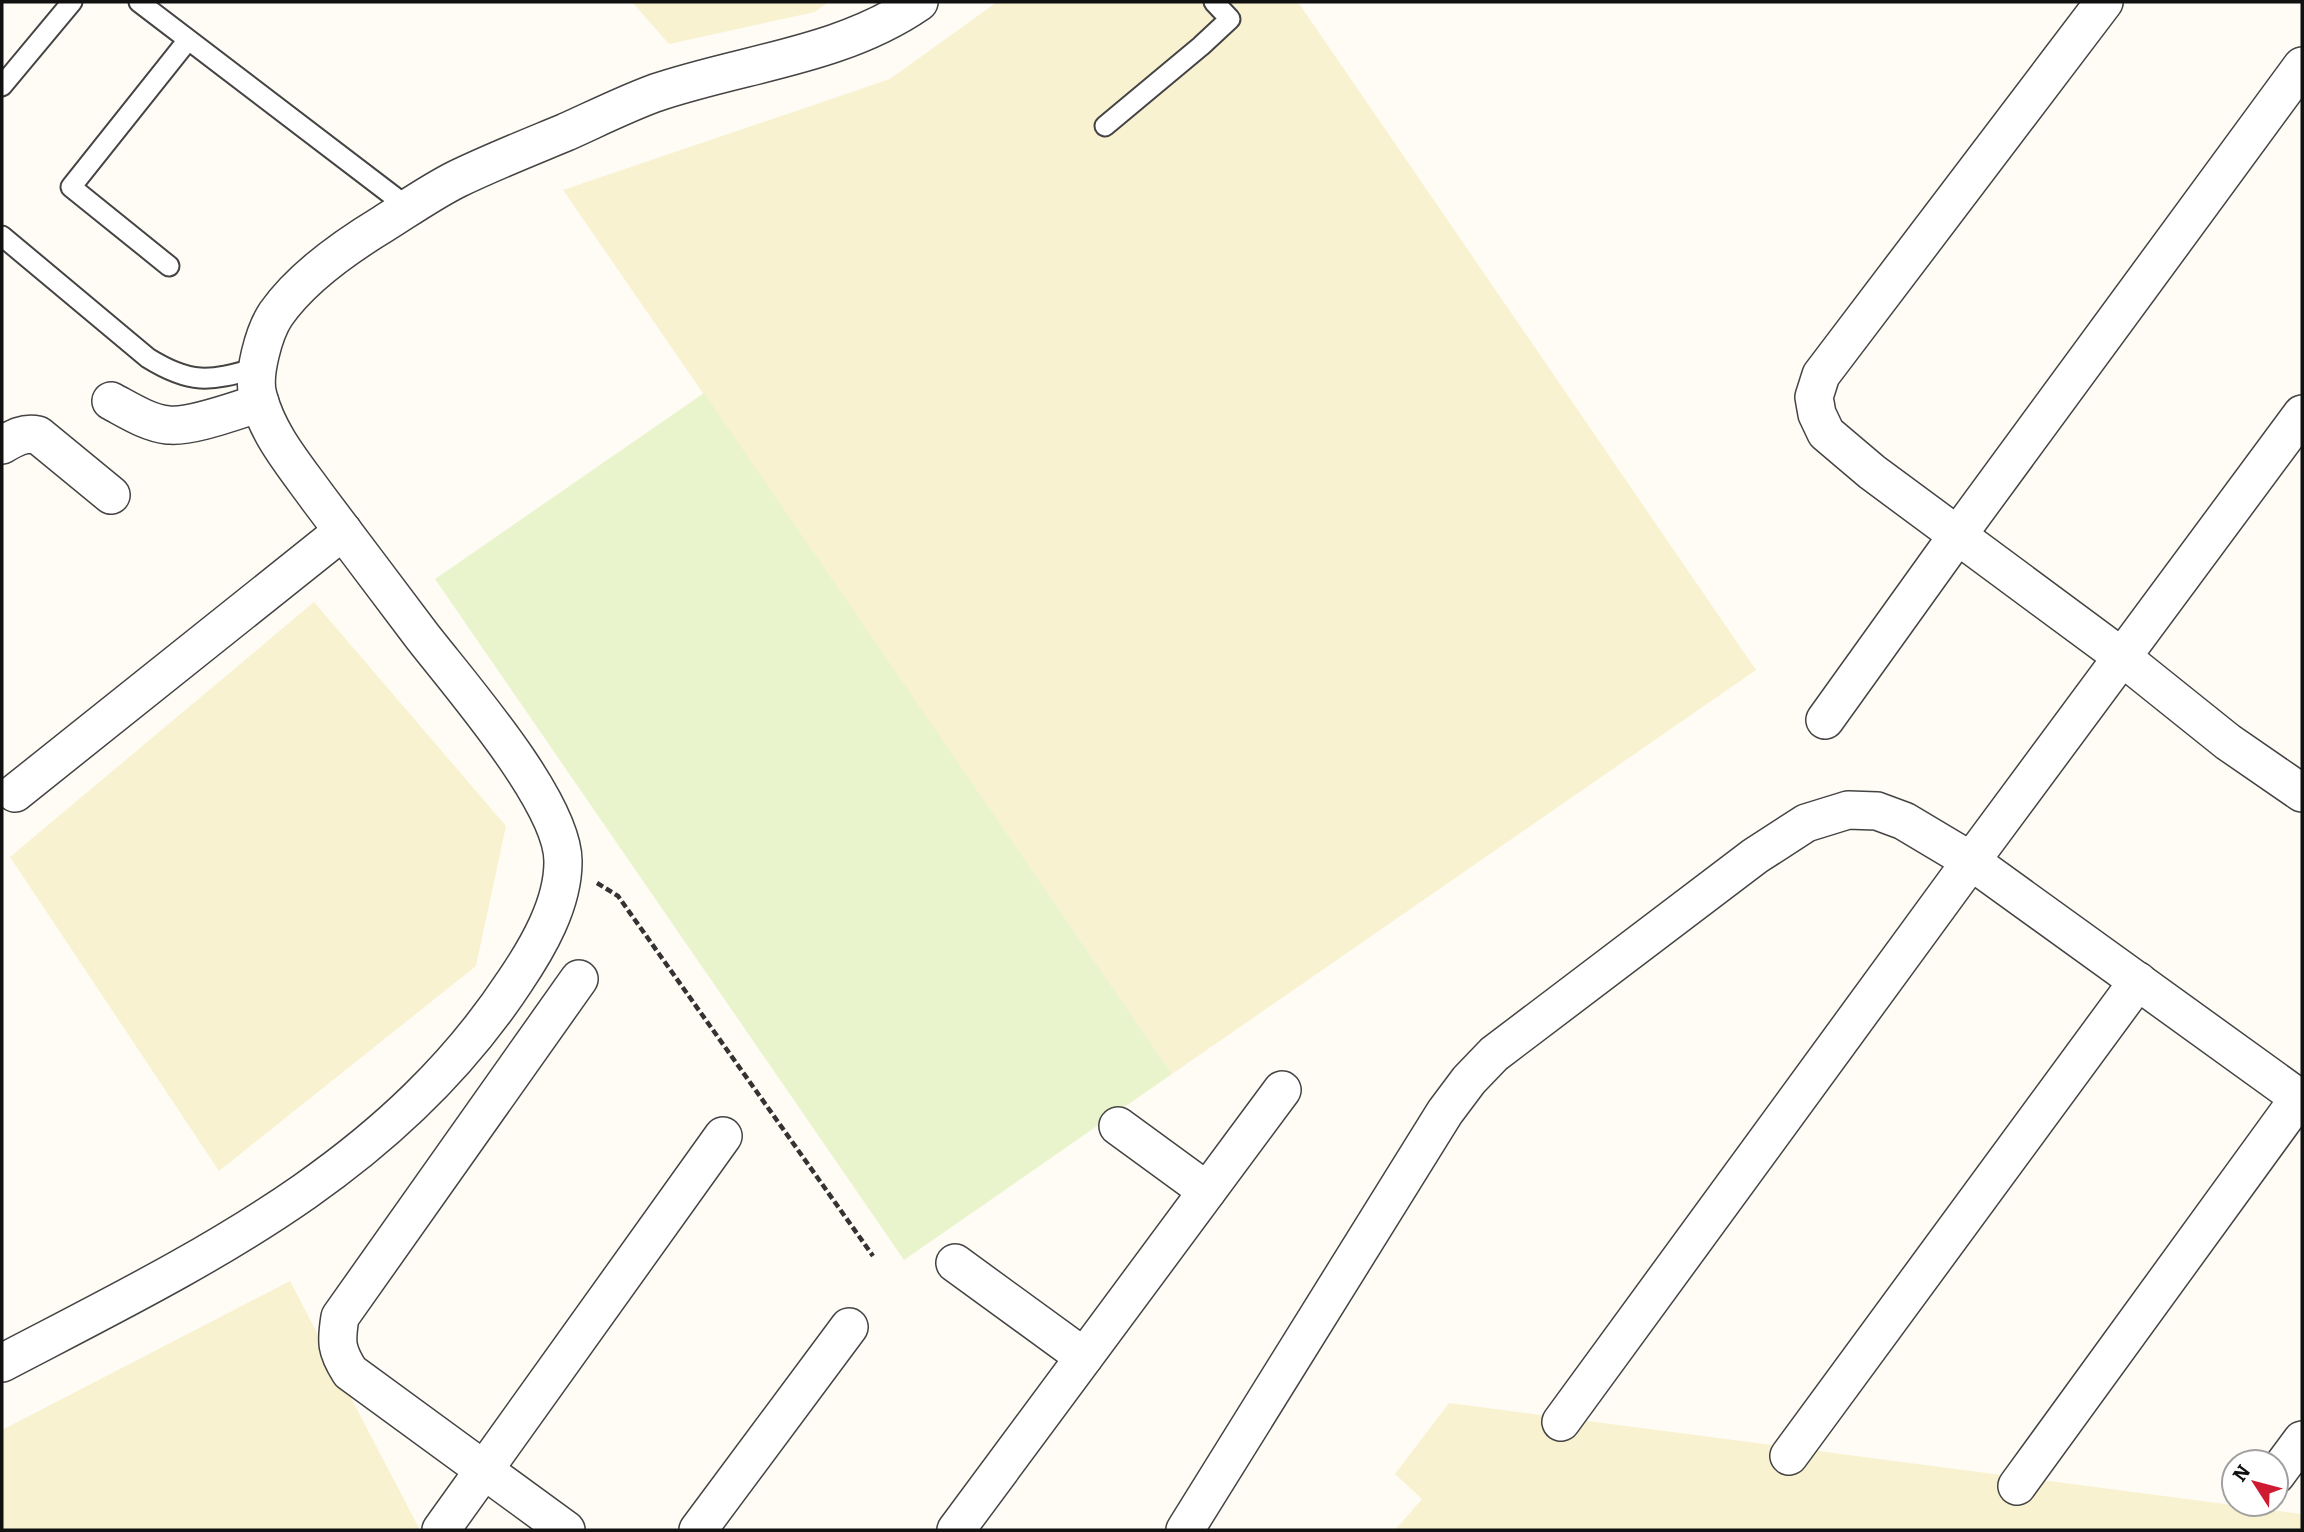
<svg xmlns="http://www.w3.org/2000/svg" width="2304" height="1532" viewBox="0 0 2304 1532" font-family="Bitter,serif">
<rect width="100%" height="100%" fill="#fffcf5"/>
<!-- farmland -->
<g fill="#f8f2d1">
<polygon points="632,2 828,2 815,12 669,44"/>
<polygon points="997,2 1298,2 1756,670 1172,1074 563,190 890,79"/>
<polygon points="314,602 506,826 476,966 219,1171 10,857"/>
<polygon points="290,1281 420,1530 2,1530 2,1430"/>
<polygon points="1449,1403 2302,1514 2302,1530 1395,1530 1422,1499 1395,1474"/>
</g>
<!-- pitch -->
<polygon fill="#eaf4cc" points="704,393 1172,1074 904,1260 435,579"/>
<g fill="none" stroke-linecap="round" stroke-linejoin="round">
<defs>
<g id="lane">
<polyline points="139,2 409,208"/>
<polyline points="2,86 72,2"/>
<polyline points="1105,126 1201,46 1230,19 1214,2"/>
<path d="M 2,236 L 148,358 C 190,384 209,382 256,368"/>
<polyline points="169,266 71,187 188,40"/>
</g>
<g id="street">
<polyline points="2104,2 1821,375 1814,397 1817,414 1826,433 1872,472 2122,657 2228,742 2302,793"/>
<path d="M 111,401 C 128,410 148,423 168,425 C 190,428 237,410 260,403"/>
<path d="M 2,445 C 14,438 24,432 38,435 L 111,495"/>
<polyline points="1825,720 1957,536 2302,66"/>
<polyline points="15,793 343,531"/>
<polyline points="1118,1126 1207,1191"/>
<polyline points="955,1263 1084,1357"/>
<path d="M 2,1363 C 197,1261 390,1171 515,981 C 538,947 563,904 563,862 C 564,803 460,685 422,636 C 387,590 353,544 318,498 C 295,466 268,435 258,396 C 252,375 264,332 276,314 C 302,277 345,247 383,224 C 407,209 431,192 457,179 C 492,162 530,147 566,132 C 595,119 625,104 655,93 C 743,63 841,56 919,2"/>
<polyline points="1561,1422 1971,861 2302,414"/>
<polyline points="1789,1456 2138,981"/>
<polyline points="2276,1475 2302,1440"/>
<polyline points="2017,1486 2299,1098"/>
<polyline points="441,1530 723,1136"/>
<path d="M 566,1530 L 350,1372 C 336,1350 336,1342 340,1317 L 579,979"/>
<polyline points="698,1530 849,1327"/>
<polyline points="956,1530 1282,1090"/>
<polyline points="1185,1530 1445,1112 1469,1080 1494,1054 1755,856 1806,823 1848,810 1877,811 1904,821 1971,861 2302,1100"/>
</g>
</defs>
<!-- lane casing -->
<use href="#lane" stroke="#444" stroke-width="23"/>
<!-- street casing -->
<use href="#street" stroke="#444" stroke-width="40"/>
<!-- path -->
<polyline stroke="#333" stroke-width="4.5" stroke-dasharray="7 3.5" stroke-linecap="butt" points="597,883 618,896 873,1256"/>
<!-- lane -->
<use href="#lane" stroke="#fff" stroke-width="19"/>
<!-- street -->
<use href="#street" stroke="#fff" stroke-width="37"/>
</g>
<!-- border -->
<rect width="2304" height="1532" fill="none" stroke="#111111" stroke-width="7"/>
<!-- north arrow -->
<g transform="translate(2255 1483) rotate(306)"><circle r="33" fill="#ffffff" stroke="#a0a0a0" stroke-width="2"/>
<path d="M0-5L12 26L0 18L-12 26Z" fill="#ce1b32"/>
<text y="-10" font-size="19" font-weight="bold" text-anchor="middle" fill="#111111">N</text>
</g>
</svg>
